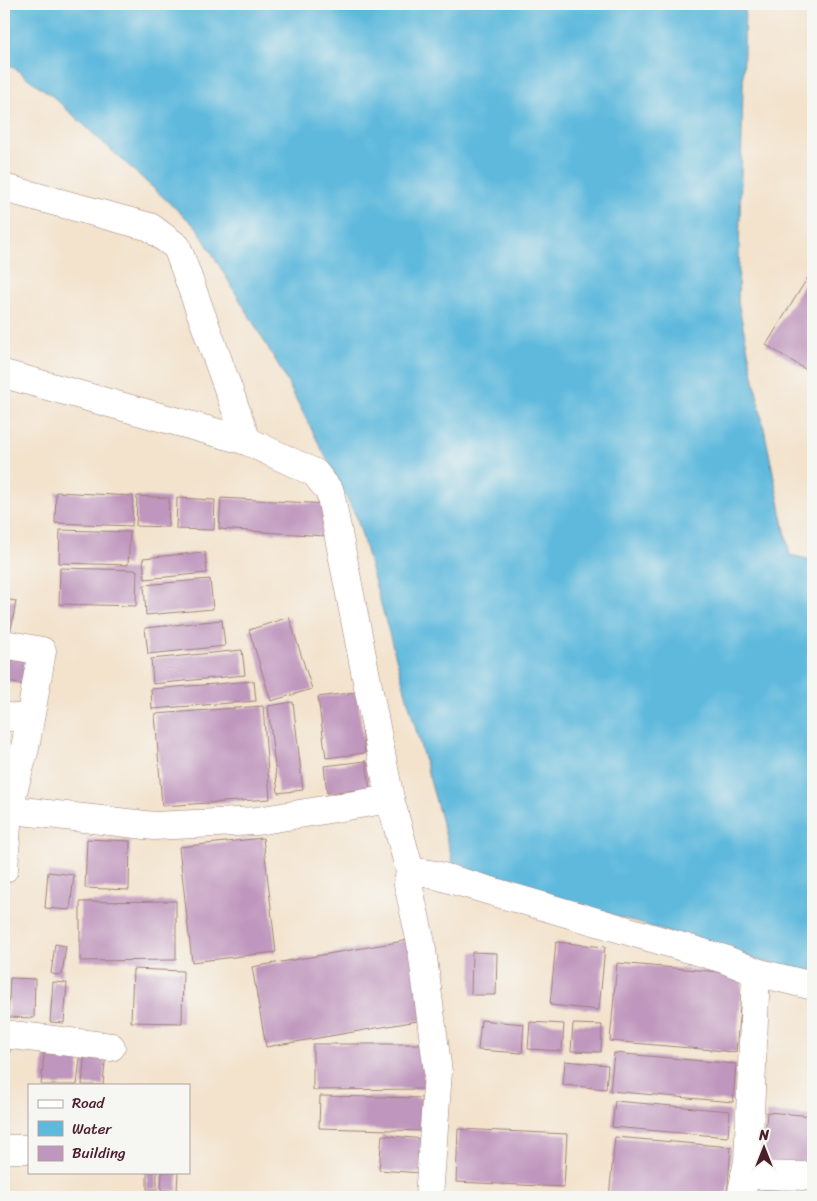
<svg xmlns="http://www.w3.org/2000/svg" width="817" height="1201" viewBox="0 0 817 1201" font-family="Sriracha,sans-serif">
<rect width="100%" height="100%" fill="#f6f6f2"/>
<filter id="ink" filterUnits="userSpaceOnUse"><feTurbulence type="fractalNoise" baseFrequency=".02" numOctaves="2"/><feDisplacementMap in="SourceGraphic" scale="10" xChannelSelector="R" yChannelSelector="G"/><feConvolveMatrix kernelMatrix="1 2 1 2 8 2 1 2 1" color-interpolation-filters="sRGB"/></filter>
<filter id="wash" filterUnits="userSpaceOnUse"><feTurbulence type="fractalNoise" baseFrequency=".0096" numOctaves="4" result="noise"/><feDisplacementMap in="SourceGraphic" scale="20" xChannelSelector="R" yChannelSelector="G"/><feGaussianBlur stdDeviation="1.12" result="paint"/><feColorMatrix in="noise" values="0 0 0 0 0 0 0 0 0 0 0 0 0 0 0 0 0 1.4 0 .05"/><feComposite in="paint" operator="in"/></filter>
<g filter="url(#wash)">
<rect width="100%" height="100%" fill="#f3e3cd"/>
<!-- water -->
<polygon fill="#5fb9dd" stroke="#546c84" points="4,4 745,4 738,302 790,555 813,560 813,975 790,970 454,866 357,518 279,366 197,228 51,95 4,61"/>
<g id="blocks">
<!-- building -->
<g fill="#bf96bd">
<polygon points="813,269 813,374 766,345"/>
<polygon points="56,492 133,496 132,526 55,523"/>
<polygon points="137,496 169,498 168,527 136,526"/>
<polygon points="177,498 215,500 214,530 176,529"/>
<polygon points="221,498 327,504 325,536 219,529"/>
<polygon points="60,530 130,532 128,565 59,563"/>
<polygon points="205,552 207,573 145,579 143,558"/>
<polygon points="60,568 137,570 136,606 59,604"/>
<polygon points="210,579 213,609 146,615 144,585"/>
<polygon points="4,599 16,601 11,630 4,628"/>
<polygon points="289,617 312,689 271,701 249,630"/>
<polygon points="222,620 225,646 148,654 145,628"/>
<polygon points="242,650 245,675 153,684 151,659"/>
<polygon points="4,654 34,657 28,686 4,681"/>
<polygon points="254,681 256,701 152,709 151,689"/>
<polygon points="357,692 365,753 326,758 318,697"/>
<polygon points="293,702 303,790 278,793 268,706"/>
<polygon points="263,706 270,799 162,806 155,714"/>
<polygon points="366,761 370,789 327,793 324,766"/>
<polygon points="263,838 276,952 192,962 179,847"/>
<polygon points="87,839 130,841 129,890 85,888"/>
<polygon points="48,872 74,875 70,910 45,908"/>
<polygon points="176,901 176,960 80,961 80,902"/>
<polygon points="415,939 429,1019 266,1047 252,967"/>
<polygon points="556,942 605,947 599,1010 550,1005"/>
<polygon points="55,944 66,946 62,975 51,974"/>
<polygon points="472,952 497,953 496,995 471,995"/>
<polygon points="617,963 743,974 736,1052 610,1041"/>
<polygon points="133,969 183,971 182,1023 131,1022"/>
<polygon points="10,978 35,979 34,1018 8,1017"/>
<polygon points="53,982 67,983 64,1023 50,1022"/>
<polygon points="481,1020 524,1024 522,1053 478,1050"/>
<polygon points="530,1022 564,1024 562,1051 528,1049"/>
<polygon points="573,1024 602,1025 601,1052 571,1051"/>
<polygon points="4,1043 10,1044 8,1091 4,1091"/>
<polygon points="313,1044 425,1044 426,1089 313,1090"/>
<polygon points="45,1045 81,1049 77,1085 41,1085"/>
<polygon points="85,1051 106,1052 103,1085 82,1085"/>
<polygon points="614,1053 736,1064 733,1102 610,1091"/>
<polygon points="565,1061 608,1065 606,1089 563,1085"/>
<polygon points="320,1096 427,1098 426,1131 319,1128"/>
<polygon points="615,1101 730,1111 728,1137 612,1127"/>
<polygon points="767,1112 813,1116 809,1167 763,1162"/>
<polygon points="458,1129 567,1134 564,1187 456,1182"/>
<polygon points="382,1135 424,1139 420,1173 379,1170"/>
<polygon points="615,1137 731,1147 727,1197 609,1197"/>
<rect x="147" y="1172" width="10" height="17"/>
<polygon points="162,1172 178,1172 177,1191 161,1190"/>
<polygon points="764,1190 810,1194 810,1197 764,1197"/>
</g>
</g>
</g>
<g filter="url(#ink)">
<use href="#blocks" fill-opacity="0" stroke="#9e817c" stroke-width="1"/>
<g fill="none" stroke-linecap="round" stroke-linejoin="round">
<defs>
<g id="minor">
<polyline points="4,188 150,227 177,247 247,441 315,473 330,492 390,799 410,871 408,884 421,943 438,1072 429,1197"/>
<polyline points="4,374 247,441"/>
<polyline points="4,644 42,651 25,748 8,810 4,869"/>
<polyline points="4,716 29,720"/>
<polyline points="4,809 154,826 257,821 390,799"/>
<polyline points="410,871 436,875 724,959 756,972 813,986"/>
<polyline points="4,1034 111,1047"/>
<polyline points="4,1149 29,1149"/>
<polyline points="745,1175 813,1176"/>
<polyline points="741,1197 748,1161 756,972"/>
</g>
</defs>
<!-- minor casing -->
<use href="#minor" stroke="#9e817c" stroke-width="29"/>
<!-- minor -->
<use href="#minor" stroke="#fff" stroke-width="28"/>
</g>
</g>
<!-- margin -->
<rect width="817" height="1201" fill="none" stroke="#f6f6f2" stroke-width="20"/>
<!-- legend -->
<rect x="28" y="1084" width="162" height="90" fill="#f6f6f2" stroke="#b1a0a2"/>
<rect x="38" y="1100" width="25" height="8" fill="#ffffff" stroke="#b1a0a2"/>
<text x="72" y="1108" font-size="15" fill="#4a1f2b">Road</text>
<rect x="38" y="1121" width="25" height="15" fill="#5fb9dd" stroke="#b1a0a2"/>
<text x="72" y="1134" font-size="15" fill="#4a1f2b">Water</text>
<rect x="38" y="1146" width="25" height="15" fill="#bf96bd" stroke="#b1a0a2"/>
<text x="72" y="1158" font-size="15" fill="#4a1f2b">Building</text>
<!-- north arrow -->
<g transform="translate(764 1148)" stroke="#f6f6f2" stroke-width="4" paint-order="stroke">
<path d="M0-4L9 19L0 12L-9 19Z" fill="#4a1f2b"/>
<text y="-8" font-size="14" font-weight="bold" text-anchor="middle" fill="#4a1f2b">N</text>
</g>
</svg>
